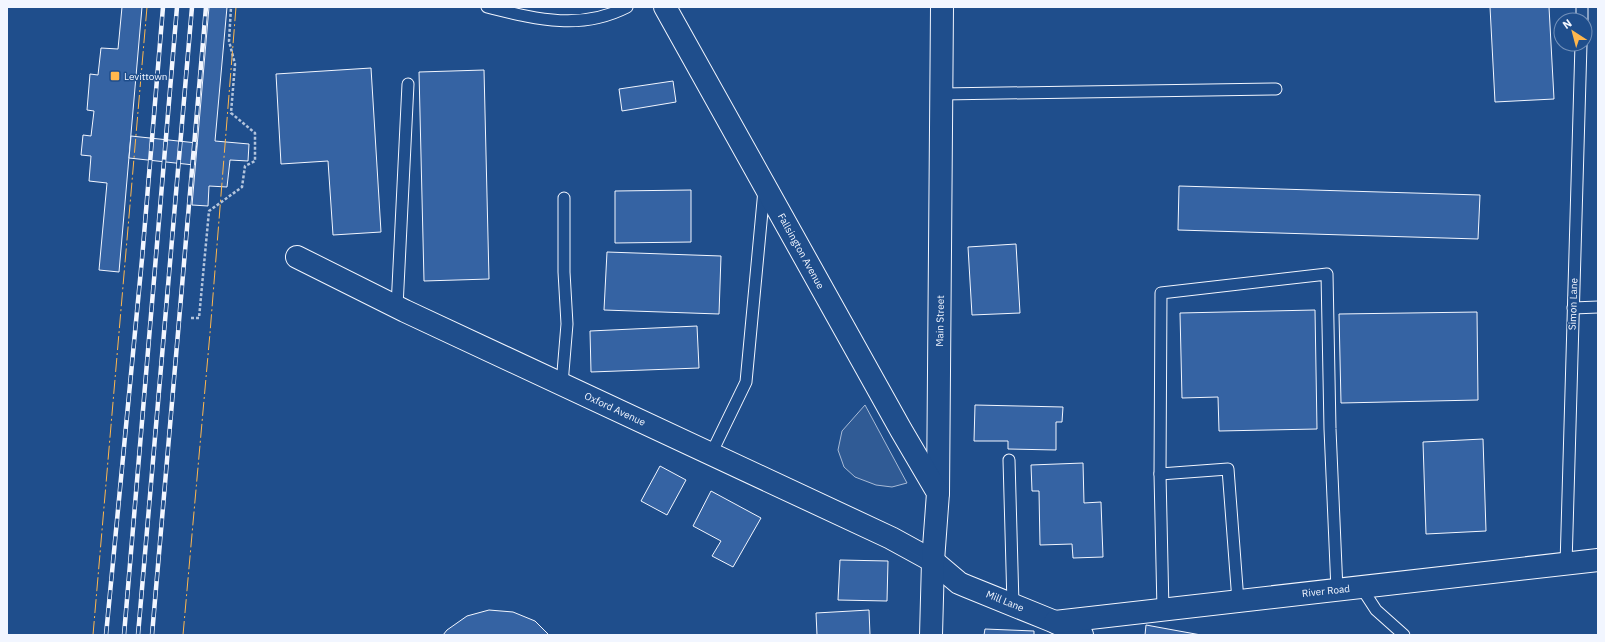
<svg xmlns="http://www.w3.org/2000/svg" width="1605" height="642" viewBox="0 0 1605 642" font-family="'IBM Plex Sans',sans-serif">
<rect width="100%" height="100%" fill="#1f4e8c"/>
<!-- parking -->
<polygon fill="#305b95" stroke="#a8bbd7" points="865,405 907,483 892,487 876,485 855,477 844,467 838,450 842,431"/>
<!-- building -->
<g fill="#3563a3" stroke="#f2f6ff">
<polygon points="122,7 142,7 119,272 99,270 107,183 89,181 91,156 81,155 83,135 91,136 94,111 87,110 90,74 98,75 101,48 118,49"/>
<polygon points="209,7 227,7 215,141 249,144 248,161 230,160 227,187 209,186 208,206 192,205"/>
<polygon points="1490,7 1549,7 1554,99 1495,102"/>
<polygon points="371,68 381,232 333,235 328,161 281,164 276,74"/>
<polygon points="484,70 489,279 424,281 419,72"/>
<polygon points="673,81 676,102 622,111 619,89"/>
<polygon points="131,136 197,143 194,165 129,158"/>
<polygon points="1179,186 1480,195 1478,239 1178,230"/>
<polygon points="691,190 691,242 615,243 615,191"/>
<polygon points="1016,244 1020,313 972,315 968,247"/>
<polygon points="607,252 721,256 719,314 604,310"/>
<polygon points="1315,310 1317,429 1219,431 1218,397 1182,398 1180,313"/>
<polygon points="1477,312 1478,400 1341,403 1339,314"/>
<polygon points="697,326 699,368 591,372 590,331"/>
<polygon points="975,405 1063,407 1062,422 1056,422 1056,450 1008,449 1008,441 974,441"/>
<polygon points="1483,439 1486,531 1426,534 1423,442"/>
<polygon points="1083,463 1084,503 1101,502 1103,557 1073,558 1072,544 1040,545 1039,491 1032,491 1031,465"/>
<polygon points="660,466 686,480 667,515 641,501"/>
<polygon points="711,491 761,518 733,567 712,556 721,541 693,526"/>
<polygon points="840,560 888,561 887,601 838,600"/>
<polygon points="489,610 513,612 535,621 549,635 443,635 447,630 467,616"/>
<polygon points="869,610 870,635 817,635 816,613"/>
<polygon points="1146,625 1201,635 1145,635"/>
<polygon points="985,629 1034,631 1034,635 984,635"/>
</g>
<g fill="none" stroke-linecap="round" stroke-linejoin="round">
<defs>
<g id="service">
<path d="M 487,7 C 536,19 580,31 627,7"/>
<polyline points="1582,20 1582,7"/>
<polyline points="942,94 1276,89"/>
<polyline points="397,307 408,84"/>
<polyline points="1573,308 1598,307"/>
<polyline points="562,384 567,324 564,272 564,198"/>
<polyline points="711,454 746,382 764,190"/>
<polyline points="1009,460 1013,604"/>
<polyline points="1160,474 1163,610"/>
<polyline points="1566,565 1581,44"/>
<polyline points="1361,587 1376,610 1404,635"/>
<polyline points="1238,601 1228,469 1160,474 1161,293 1327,274 1330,429 1337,590"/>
</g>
<g id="minor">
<polyline points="297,257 405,311 891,538 933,561 959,583 966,586 1055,622 1082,635"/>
<polyline points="1055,622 1598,560"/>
</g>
<polyline id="tertiary" points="938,493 942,7"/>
<polyline id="secondary" points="665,7 901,430 938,493 933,561 931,635"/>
</defs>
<!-- service casing -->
<use href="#service" stroke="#f2f6ff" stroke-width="13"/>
<!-- minor casing -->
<use href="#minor" stroke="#f2f6ff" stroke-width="24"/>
<!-- tertiary casing -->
<use href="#tertiary" stroke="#f2f6ff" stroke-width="24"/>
<!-- secondary casing -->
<use href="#secondary" stroke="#f2f6ff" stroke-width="24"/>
<!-- path -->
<polyline stroke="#b3c4dc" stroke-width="2.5" stroke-dasharray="3 2" stroke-linecap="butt" points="191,318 199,318 209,211 242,187 245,166 255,161 255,133 231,113 235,64 229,41 231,7"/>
<!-- service -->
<use href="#service" stroke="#1f4e8c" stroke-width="11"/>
<!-- minor -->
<use href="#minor" stroke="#1f4e8c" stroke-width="22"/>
<!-- tertiary -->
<use href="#tertiary" stroke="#1f4e8c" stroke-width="22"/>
<!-- secondary -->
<use href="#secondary" stroke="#1f4e8c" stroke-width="22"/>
<defs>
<g id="rail">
<polyline points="106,635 142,259 163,7"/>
<polyline points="124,635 177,7"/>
<polyline points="138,635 192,7"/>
<polyline points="152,635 206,7"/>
</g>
</defs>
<!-- rail casing -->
<use href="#rail" stroke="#f2f6ff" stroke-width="4.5"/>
<!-- rail -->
<use href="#rail" stroke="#1f4e8c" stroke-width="3" stroke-dasharray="9" stroke-linecap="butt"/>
<!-- power -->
<g stroke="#ffb74d" stroke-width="1" stroke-dasharray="14 3 2 3" stroke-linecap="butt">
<polyline points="93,635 147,7"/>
<polyline points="183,635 210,333 236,7"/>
</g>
</g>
<!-- markers -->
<rect fill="#ffb74d" stroke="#1f4e8c" stroke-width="1.5" x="110" y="71" width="10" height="10" rx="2"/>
<g text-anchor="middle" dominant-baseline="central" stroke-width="3" stroke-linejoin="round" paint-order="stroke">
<!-- poi labels -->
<g font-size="10" fill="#f2f6ff" stroke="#1f4e8c" text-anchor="start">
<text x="124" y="76">Levittown</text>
</g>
<!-- street labels -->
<g font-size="10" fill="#f2f6ff" stroke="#1f4e8c">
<text transform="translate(801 251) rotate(61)">Fallsington Avenue</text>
<text transform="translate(1573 304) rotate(-88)">Simon Lane</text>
<text transform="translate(940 321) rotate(-89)">Main Street</text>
<text transform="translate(615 409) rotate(25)">Oxford Avenue</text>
<text transform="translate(1326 591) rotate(-6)">River Road</text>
<text transform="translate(1005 601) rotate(22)">Mill Lane</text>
</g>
</g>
<!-- border -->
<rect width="1605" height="642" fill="none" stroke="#f2f6ff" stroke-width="16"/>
<!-- north arrow -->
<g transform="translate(1573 32) rotate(324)"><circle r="19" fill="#1f4e8c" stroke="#7391ba"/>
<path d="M0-3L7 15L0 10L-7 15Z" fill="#ffb74d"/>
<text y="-6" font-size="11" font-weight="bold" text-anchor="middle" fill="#f2f6ff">N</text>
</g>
</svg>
